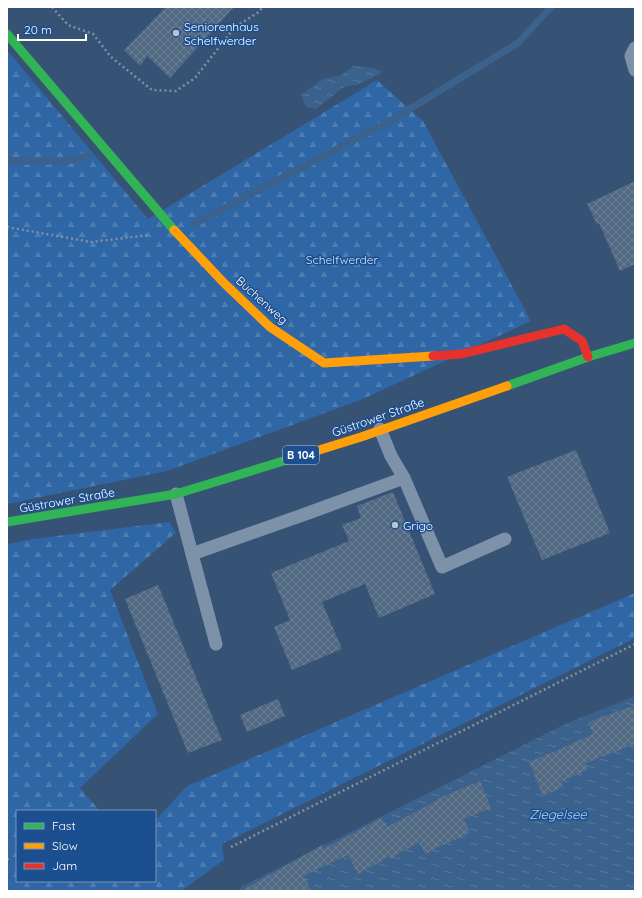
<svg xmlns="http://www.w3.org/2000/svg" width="642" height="898" viewBox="0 0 642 898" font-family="Quicksand,sans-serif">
<defs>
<pattern id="forest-firs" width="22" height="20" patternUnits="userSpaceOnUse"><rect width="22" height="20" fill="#2f66a5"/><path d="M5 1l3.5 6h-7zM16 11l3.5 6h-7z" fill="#4e7db2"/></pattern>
<pattern id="water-ripples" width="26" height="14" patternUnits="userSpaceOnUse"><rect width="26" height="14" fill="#3b618d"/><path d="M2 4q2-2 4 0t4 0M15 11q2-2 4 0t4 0" fill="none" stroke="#58799e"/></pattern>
<pattern id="building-cross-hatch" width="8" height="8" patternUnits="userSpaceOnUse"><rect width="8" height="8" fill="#526984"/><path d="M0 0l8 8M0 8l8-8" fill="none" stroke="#6c8096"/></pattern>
</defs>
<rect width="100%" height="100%" fill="#365274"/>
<!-- forest -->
<g fill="url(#forest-firs)">
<polygon points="7,50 148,219 377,80 423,121 531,321 363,399 167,471 7,504"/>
<polygon points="169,522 176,533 110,590 158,714 80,788 100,811 17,811 17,881 155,881 155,821 187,786 635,593 635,638 222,844 224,860 181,891 7,891 7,544 32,539"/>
</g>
<!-- water -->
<g fill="url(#water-ripples)">
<polygon points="353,66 374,68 383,72 360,84 344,87 316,109 306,107 301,95 322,79 341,75"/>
<polygon points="635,696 635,891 237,891 245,885 563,725"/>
</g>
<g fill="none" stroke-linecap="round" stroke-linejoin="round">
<!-- stream -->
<g stroke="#3b618d" stroke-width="7">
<polyline points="7,161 66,161 88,156"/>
<polyline points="194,224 390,121 518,43 551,7"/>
</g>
</g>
<!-- building -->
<g fill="url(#building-cross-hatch)">
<polygon points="166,7 234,7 170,78 147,56 140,66 124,50"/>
<polygon points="635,181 635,264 620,271 599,223 597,224 587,204"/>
<polygon points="576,450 610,533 542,560 507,477"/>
<polygon points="393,492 435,594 379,618 365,584 322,602 342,649 292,670 274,627 290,620 271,573 349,541 342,525 361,518 357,506"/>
<polygon points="158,585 222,740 188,753 125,599"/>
<polygon points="278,699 285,716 247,732 240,715"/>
<polygon points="635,705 635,744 586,763 589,769 561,782 563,787 543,796 529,762 549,753 549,754 593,734 589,722"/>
<polygon points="480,781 491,808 464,819 470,833 443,845 425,854 419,842 390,859 389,857 358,874 348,855 303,876 312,891 241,891 322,845 324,849 381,818 387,827 438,800 437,799"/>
</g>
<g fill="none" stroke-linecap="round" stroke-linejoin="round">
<!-- path -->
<g stroke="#7d92a8" stroke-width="2.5" stroke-dasharray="2 3" stroke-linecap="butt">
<polyline points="52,7 68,25 93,34 111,57 152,90 176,91 195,78 234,28 260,11 262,7"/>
<polyline points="7,227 91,242 149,235"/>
<polyline points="231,847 635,644"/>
<polyline points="7,859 9,859"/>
</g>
<!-- lane -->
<g stroke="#7d92a8" stroke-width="13">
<polyline points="635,48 631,56 635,70"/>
<polyline points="380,429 391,456 404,478 442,567 505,539"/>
<polyline points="176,494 216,644"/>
<polyline points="192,554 311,512 404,478"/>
</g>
<!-- fast -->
<g stroke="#30b455" stroke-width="9">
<polyline points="7,34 174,230"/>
<polyline points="507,386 588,357 635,343"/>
<polyline points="7,522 176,494 303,455"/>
</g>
<!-- slow -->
<g stroke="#ff9f0a" stroke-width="9">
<polyline points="174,230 224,283 270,327 324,363 433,356"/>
<polyline points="303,455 361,437 507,386"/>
</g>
<!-- jam -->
<polyline stroke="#e5322d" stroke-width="9" points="433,356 462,354 564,329 582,341 588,357"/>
</g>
<!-- markers -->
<g fill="#b9c2ce" stroke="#1b4f8f" stroke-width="1.5">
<circle cx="176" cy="33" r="4"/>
<circle cx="395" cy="525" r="4"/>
</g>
<g text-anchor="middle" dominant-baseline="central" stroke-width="3" stroke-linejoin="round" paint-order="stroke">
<!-- shield labels -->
<rect fill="#1b4f8f" stroke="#bbcadd" stroke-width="1" x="283" y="446" width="36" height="18" rx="3"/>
<g font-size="11" font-weight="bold" fill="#fff">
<text x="301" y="455">B 104</text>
</g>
<!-- poi labels -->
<g font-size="12" fill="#fff" stroke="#1b4f8f" text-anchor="start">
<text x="184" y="26">Seniorenhaus<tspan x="184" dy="14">Schelfwerder</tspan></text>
<text x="403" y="525">Grigo</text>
</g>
<!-- park labels -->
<g font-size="12" fill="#cfe3fa" stroke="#1b4f8f">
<text x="342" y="259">Schelfwerder</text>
</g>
<!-- street labels -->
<g font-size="12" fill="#fff" stroke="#1b4f8f">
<text transform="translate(262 300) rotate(42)">Buchenweg</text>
<text transform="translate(378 417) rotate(-19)">Güstrower Straße</text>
<text transform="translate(67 500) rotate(-10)">Güstrower Straße</text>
</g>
<!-- water labels -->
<g font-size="13" font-style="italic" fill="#b5d3f5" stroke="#1b4f8f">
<text x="558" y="814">Ziegelsee</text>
</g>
</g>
<!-- border -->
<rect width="642" height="898" fill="none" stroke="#ffffff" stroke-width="16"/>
<!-- legend -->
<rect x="16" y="810" width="140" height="72" fill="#1b4f8f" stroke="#7695bc"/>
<rect x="24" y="823" width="20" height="6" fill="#30b455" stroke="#7695bc"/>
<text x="52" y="830" font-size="12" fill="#ffffff">Fast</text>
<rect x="24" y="843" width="20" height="6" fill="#ff9f0a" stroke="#7695bc"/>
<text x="52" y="850" font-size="12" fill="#ffffff">Slow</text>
<rect x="24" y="863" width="20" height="6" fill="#e5322d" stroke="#7695bc"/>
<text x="52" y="870" font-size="12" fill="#ffffff">Jam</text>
<!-- scale -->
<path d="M18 34v6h68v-6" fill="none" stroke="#ffffff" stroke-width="2"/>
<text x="24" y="34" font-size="12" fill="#ffffff" stroke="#1b4f8f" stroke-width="3" paint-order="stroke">20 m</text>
</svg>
